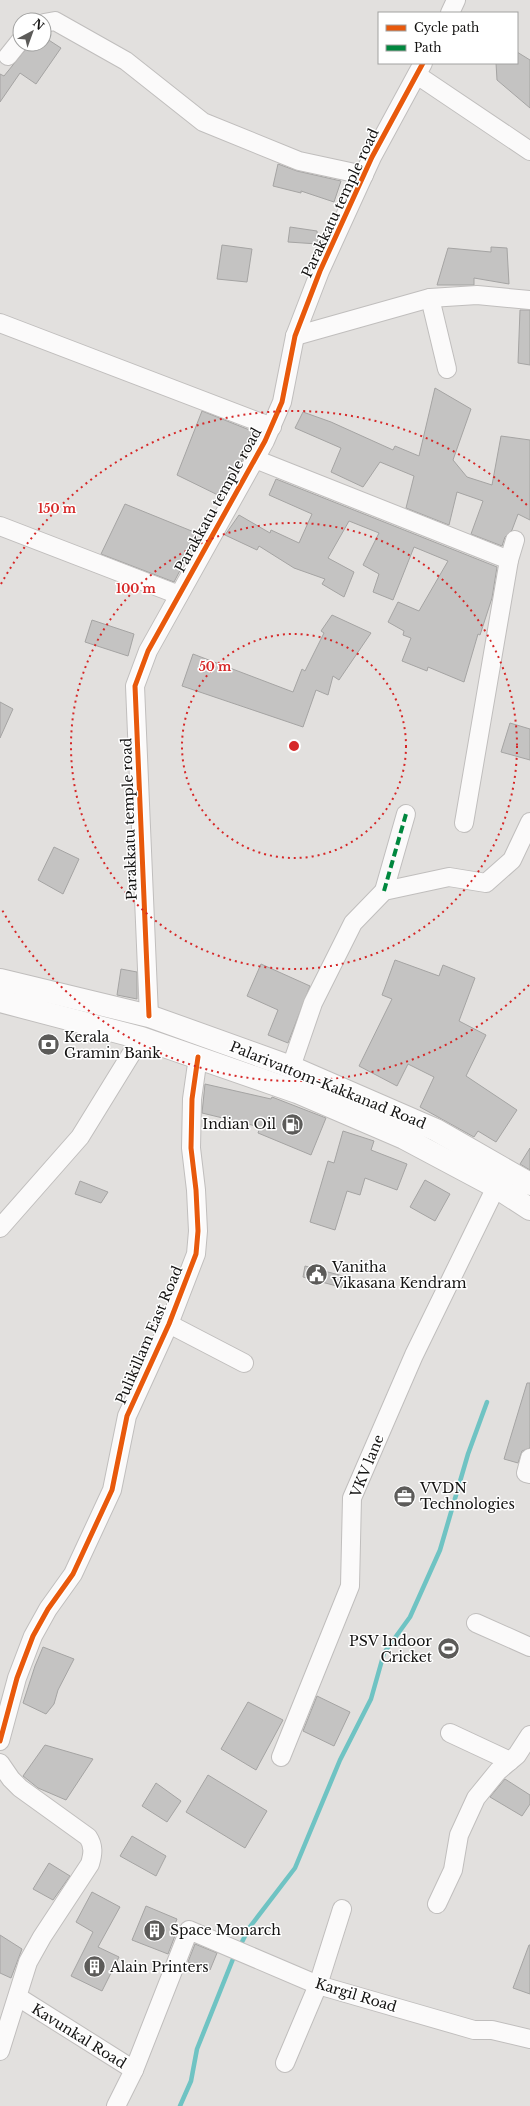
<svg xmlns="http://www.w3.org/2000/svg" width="530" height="2106" viewBox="0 0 530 2106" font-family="'Libre Baskerville',serif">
<rect width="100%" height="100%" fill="#e2e0de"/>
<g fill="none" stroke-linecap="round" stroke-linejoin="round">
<!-- stream -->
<g stroke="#6fc3c3" stroke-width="4.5">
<polyline points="239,1948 249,1928 295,1868 340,1760 371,1699 384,1653 410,1617 440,1550 468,1454 487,1402"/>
<polyline points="180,2106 191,2081 197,2049 235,1954"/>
</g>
</g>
<!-- building -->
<g fill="#c4c3c2" stroke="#a5a4a3">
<polygon points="44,37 61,48 36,84 20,73 0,102 0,74 4,76 30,44 44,44"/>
<polygon points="517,52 530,60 530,108 497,80 496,63 517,63"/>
<polygon points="278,164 297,171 341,181 334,202 301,191 301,193 273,186"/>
<polygon points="290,227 317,231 318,244 288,242"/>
<polygon points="222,245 252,249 247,282 217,279"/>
<polygon points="491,247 507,248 509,284 474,278 474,285 437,285 448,248 491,252"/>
<polygon points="520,310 530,310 530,365 518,363"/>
<polygon points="435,388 471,409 453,460 467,477 492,485 501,436 530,440 530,520 518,514 512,530 505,537 502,546 471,534 483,501 457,492 449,525 406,508 414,476 380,462 363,487 331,472 341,448 295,428 303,412 331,422 393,450 395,446 419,456"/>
<polygon points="202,411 257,433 222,497 177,475"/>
<polygon points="276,479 497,567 492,598 480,635 478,634 464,682 428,667 427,671 402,661 411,638 403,635 404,631 388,622 398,602 419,611 448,561 414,547 393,600 373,592 379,574 363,565 379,533 349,521 328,558 354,572 344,597 322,584 325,579 294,568 259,546 257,550 225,535 239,515 270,533 271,530 299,543 312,514 269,495"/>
<polygon points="125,504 199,534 174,582 101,554"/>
<polygon points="332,615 371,633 339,680 333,676 328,695 316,690 303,727 182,686 193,654 293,692 302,669 305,671 324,633 321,631"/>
<polygon points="92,620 134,634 128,656 85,642"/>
<polygon points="0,702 13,709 0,738"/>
<polygon points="510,723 530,729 530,760 501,752"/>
<polygon points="54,847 79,859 63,894 38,880"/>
<polygon points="395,960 439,976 443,965 475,978 459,1021 486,1035 466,1076 517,1110 496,1142 478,1131 474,1137 420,1107 434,1077 408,1064 397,1086 359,1066 392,999 382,995"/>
<polygon points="261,964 310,986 288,1043 268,1035 278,1010 247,996"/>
<polygon points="121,969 137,972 137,999 117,995"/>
<polygon points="205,1084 271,1099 272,1097 326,1118 311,1155 258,1133 260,1127 202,1113"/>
<polygon points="343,1131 374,1141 371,1150 407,1164 397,1190 365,1178 360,1195 347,1191 335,1230 310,1222 328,1161 334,1163"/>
<polygon points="530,1148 530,1170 520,1164"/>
<polygon points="425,1180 450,1194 435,1221 410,1207"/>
<polygon points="80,1181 108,1192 101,1203 75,1194"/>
<polygon points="305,1266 347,1277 344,1288 303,1277"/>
<polygon points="527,1383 530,1383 530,1448 522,1451 518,1463 504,1459"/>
<polygon points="43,1647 74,1659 58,1690 54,1704 46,1714 23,1703 35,1666"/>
<polygon points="317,1696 350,1712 334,1746 303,1731"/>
<polygon points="248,1702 283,1720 256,1770 221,1749"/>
<polygon points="45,1745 93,1759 66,1800 38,1788 23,1776"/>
<polygon points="208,1775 267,1811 245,1848 186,1812"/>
<polygon points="505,1779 530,1795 530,1804 522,1816 490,1797"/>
<polygon points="156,1783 181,1801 167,1822 142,1806"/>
<polygon points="132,1836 166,1856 156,1876 120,1856"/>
<polygon points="49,1863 70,1876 53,1900 33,1889"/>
<polygon points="92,1892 120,1907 98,1947 119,1957 102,1991 71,1976 93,1932 76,1922"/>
<polygon points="146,1906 177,1919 172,1932 176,1933 168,1954 132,1940"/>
<polygon points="0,1935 22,1949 11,1978 0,1973"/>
<polygon points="195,1944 217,1953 210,1970 188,1962"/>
<polygon points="529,1945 530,1945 530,1994 513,1988"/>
</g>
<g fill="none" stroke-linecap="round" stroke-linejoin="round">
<defs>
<g id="minor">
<polyline points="450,13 456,0"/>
<polyline points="44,23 55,21 126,61 203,122 299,161 364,175"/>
<polyline points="8,56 20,41"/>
<polyline points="417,75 530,151"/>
<polyline points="430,298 447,369"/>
<polyline points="0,323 272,427"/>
<polyline points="295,336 430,298 477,295 530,300"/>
<polyline points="255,459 509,560"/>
<polyline points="0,526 179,595"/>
<polyline points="464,823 509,560 515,540"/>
<polyline points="384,891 406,814"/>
<polyline points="149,1016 135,686 148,651 265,441 282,402 295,336 320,271 372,157 423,63"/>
<polyline points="291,1067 313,1003 353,923 384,891 449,877 486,883 512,860 530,822"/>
<polyline points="0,1228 80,1137 141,1038"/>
<polyline points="169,1324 244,1363"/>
<polyline points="530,1458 526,1473 530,1474"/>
<polyline points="476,1623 530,1647"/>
<polyline points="450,1733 510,1761"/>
<polyline points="0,1741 17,1678 33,1636 48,1609 73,1574 112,1490 127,1416 169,1324 196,1254 198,1231 196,1190 191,1148 192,1099 198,1057"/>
<polyline points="281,1757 350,1586 352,1498 414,1355 496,1187"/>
<path d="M 0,1763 L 11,1779 L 20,1788 L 88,1837 C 94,1846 93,1854 90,1864 L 42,1937 L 28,1962 L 0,2051"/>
<polyline points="437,1904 453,1870 459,1835 476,1798 498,1771 517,1755 530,1735"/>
<polyline points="18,1997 134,2070 189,1930 318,1985 474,2030 492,2030 530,2039"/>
<polyline points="285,2063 318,1985 342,1909"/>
<polyline points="116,2106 134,2070"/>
</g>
<g id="major">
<polyline points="0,980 149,1016 291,1067 436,1130 530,1184"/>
<polyline points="0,1001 141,1038 297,1092 404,1138 496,1187 530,1209"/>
</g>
</defs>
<!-- minor casing -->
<use href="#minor" stroke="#c0bebd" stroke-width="20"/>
<!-- major casing -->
<use href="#major" stroke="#c0bebd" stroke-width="24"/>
<!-- minor -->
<use href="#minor" stroke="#fbfafa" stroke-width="18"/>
<!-- major -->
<use href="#major" stroke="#fbfafa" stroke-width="22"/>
<!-- quiet -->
<polyline stroke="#00873e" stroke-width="4" stroke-dasharray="8 4" stroke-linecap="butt" points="384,891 406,814"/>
<defs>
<g id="cycleway">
<polyline points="149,1016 135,686 148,651 265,441 282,402 295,336 320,271 372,157 423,63"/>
<polyline points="0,1741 17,1678 33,1636 48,1609 73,1574 112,1490 127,1416 169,1324 196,1254 198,1231 196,1190 191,1148 192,1099 198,1057"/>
</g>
</defs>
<!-- cycleway casing -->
<use href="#cycleway" stroke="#fff" stroke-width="8"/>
<!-- cycleway -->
<use href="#cycleway" stroke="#e8590c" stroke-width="5"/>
</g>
<!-- distance rings -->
<g fill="none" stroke="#d62828" stroke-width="2" stroke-dasharray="2 4">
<circle cx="294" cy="746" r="112"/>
<circle cx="294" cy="746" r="223"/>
<path d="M529 985A335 335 0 0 1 1 908M1 584A335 335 0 0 1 529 507"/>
</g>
<!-- icons -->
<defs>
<symbol id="bank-disc" viewBox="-11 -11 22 22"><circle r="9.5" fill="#5c5b59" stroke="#fff"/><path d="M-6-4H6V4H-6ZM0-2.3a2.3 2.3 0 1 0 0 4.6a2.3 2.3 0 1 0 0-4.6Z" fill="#fff"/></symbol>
<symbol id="fuel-disc" viewBox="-11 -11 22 22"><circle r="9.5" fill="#5c5b59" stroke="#fff"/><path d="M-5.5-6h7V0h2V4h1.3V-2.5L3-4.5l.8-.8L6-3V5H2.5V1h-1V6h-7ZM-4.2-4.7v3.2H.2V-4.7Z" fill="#fff"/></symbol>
<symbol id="civic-disc" viewBox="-11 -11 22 22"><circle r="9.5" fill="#5c5b59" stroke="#fff"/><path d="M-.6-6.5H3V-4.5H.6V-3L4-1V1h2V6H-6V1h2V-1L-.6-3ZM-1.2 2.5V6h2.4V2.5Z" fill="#fff"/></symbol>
<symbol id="office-disc" viewBox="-11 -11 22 22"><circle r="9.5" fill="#5c5b59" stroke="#fff"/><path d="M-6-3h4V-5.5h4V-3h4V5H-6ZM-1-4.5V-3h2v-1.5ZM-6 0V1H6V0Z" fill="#fff"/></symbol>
<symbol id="stadium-disc" viewBox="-11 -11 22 22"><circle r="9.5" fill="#5c5b59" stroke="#fff"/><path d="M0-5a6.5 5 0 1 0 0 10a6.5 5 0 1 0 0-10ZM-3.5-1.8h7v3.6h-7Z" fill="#fff"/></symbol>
<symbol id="building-disc" viewBox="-11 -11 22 22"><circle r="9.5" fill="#5c5b59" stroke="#fff"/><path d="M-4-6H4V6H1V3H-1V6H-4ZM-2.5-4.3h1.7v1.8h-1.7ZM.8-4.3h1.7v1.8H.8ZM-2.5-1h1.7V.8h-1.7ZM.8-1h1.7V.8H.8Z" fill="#fff"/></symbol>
</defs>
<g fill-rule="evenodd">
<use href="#bank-disc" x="36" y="1032" width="25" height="25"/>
<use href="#fuel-disc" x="280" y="1112" width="25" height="25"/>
<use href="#civic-disc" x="304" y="1262" width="25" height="25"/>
<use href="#office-disc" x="392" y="1484" width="25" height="25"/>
<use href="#stadium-disc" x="436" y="1636" width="25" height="25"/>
<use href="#building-disc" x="142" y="1918" width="25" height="25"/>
<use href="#building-disc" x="82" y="1954" width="25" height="25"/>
</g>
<g text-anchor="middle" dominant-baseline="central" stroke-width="3" stroke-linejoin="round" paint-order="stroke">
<!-- street labels -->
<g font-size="14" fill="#141312" stroke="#fff">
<text transform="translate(340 203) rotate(-65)">Parakkatu temple road</text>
<text transform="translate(218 500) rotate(-61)">Parakkatu temple road</text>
<text transform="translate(129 819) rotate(-92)">Parakkatu temple road</text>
<text transform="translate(328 1085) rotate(22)">Palarivattom-Kakkanad Road</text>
<text transform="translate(149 1335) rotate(-67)">Pulikillam East Road</text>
<text transform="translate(367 1466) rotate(-68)">VKV lane</text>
<text transform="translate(356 1995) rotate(17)">Kargil Road</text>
<text transform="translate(79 2036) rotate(32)">Kavunkal Road</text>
</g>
<!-- poi labels -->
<g font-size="14" fill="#141312" stroke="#fff" text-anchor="start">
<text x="64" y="1037">Kerala<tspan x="64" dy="16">Gramin Bank</tspan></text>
<text x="276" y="1124" text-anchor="end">Indian Oil</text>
<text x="332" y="1267">Vanitha<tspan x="332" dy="16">Vikasana Kendram</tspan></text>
<text x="420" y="1488">VVDN<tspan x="420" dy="16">Technologies</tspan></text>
<text x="432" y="1641" text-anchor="end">PSV Indoor<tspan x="432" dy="16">Cricket</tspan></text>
<text x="170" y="1930">Space Monarch</text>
<text x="110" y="1967">Alain Printers</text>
</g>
</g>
<circle cx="294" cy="746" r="6" fill="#d62828" stroke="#fff" stroke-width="2"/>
<g font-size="12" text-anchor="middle" font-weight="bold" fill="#d62828" stroke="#fff" stroke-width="3" stroke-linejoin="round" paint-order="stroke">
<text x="57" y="513">150 m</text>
<text x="136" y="593">100 m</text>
<text x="215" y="671">50 m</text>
</g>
<!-- legend -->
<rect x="378" y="12" width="140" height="52" fill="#ffffff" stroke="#a1a1a0"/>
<rect x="386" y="25" width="20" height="6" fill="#e8590c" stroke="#a1a1a0"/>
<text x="414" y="32" font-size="12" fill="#141312">Cycle path</text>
<rect x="386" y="45" width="20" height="6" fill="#00873e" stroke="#a1a1a0"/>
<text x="414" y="52" font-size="12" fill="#141312">Path</text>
<!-- north arrow -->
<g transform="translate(32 32) rotate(41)"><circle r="19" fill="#ffffff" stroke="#a1a1a0"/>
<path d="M0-3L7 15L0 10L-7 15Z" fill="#5c5b59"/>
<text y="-6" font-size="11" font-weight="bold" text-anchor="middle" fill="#141312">N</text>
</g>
</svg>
